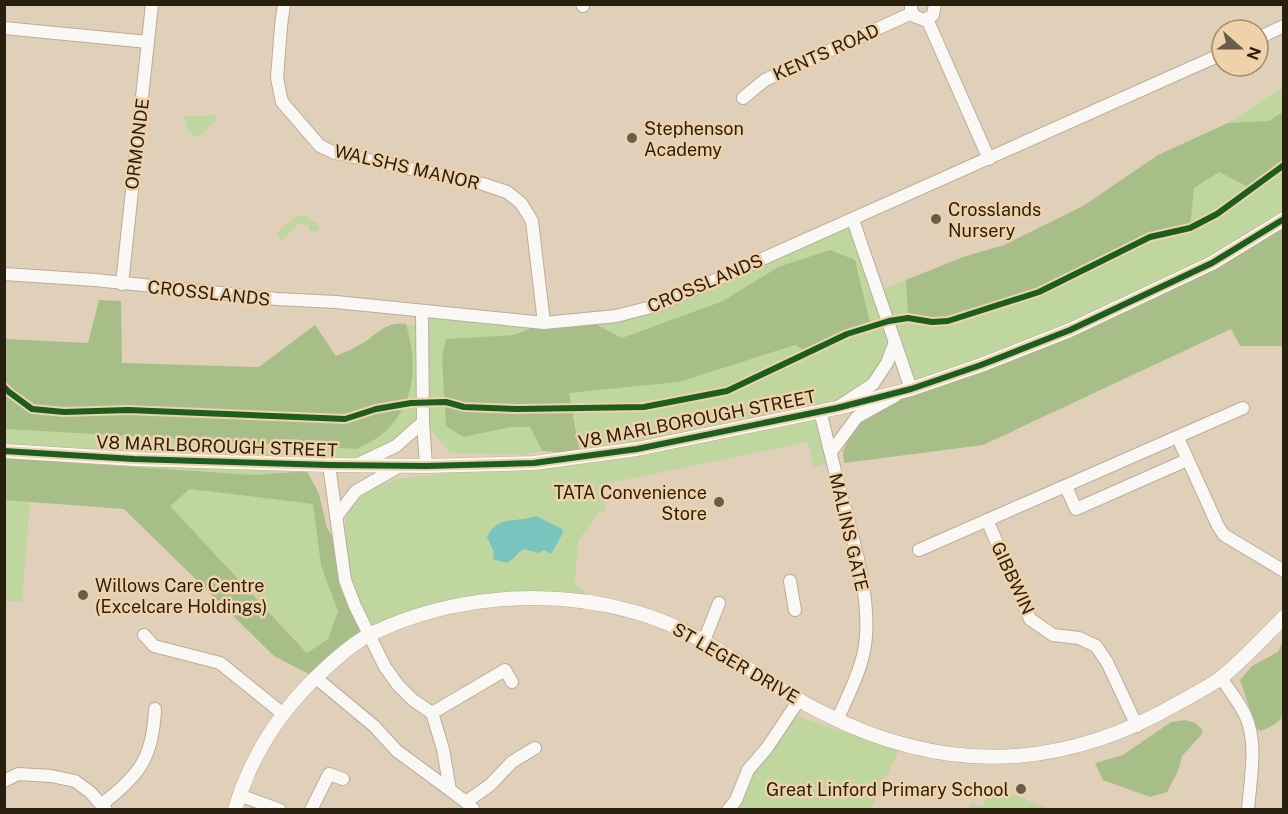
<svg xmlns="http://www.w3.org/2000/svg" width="1288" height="814" viewBox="0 0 1288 814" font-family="'Public Sans',sans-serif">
<rect width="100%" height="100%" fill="#e0cfb9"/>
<!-- green -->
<g fill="#bfd69f">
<polygon points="1283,87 1282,113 1269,121 1228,123"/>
<polygon points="214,114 217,119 199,136 194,136 188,131 184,116 203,116"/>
<polygon points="1283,165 1283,219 1070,330 911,389 895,343 873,384 820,412 832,461 814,467 808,442 605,484 605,515 600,509 578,541 575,585 584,592 583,601 499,599 369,635 339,547 349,509 352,503 375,487 398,479 534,463 582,454 569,393 679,382 795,345 809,353 847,334 870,327 778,267 723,301 622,338 588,320 616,316 853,220 879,291 906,280 908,318 932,322 960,318 1039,292 1150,237 1189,229 1194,188 1218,172 1252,189"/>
<polygon points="296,216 309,217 312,222 317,222 319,230 311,232 308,226 300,223 281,240 276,234"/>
<polygon points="422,311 544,323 514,335 447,339 511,427 530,427 542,451 524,455 451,453 423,422 355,465 254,475 5,458 4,429 357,449 411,343 406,324 422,327"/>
<polygon points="190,489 313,504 321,566 338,611 328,639 308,653 169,505"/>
<polygon points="4,500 30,500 22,602 5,601"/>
<polygon points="790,714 899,750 871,809 725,810"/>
<polygon points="991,787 1051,809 968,809 971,803 983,807"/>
</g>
<!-- forest -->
<g fill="#a8be88" fill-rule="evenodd">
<polygon points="1283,112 1283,165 1252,189 1219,172 1194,188 1190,228 1150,237 1039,292 948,321 932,322 908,318 906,280 963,257 1004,245 1083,206 1158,155 1228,123 1269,121"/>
<polygon points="1283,219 1283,346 1240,346 1231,329 983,445 844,463 843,451 851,434 860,422 907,390 1070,330"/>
<polygon points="830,250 855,260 871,327 847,334 809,353 795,345 679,382 569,393 578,443 582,454 542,451 530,427 511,427 463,437 446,426 442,357 446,339 514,335 544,323 588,320 622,338 723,301 778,267"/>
<path d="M 99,300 L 121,301 L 122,363 L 259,367 L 315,325 L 336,356 C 345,352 355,348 363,343 C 378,334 386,321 406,324 C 418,364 416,406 381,435 C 374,441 365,444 357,449 L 5,429 L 5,339 L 88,343 Z"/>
<path d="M 4,458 L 254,475 L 307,471 L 319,494 L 327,528 L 339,547 L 369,635 L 315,677 L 274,656 L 124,509 L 5,500 ZM 190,489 L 313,504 L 321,566 L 338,611 L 328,639 L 307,653 L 170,506 Z"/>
<polygon points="1283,641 1284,700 1281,719 1274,725 1261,731 1256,728 1240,680 1252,666 1278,652"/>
<polygon points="1185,720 1195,723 1202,729 1202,734 1182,756 1178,771 1167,792 1150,797 1103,780 1095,763 1123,755 1171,722"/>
</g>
<!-- water -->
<path fill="#7ac4bf" d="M 536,516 L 562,529 L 563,533 L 551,554 L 544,550 L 539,553 L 524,549 C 517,552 515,559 507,563 L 493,559 L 494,552 L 487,537 C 497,515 517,523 536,516 Z"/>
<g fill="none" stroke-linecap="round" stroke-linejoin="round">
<defs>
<g id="minor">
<polyline points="284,4 281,26 277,78 282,102 320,146 335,153 483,184 507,192 521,203 532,221 544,323"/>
<polyline points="582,4 583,6"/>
<polyline points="911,4 911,9 914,16 924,20 933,15 935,4"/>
<polyline points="927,19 989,159"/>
<polyline points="4,28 148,42"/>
<polyline points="1258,38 1284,26"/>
<polyline points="743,98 765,80 912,13"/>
<polyline points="853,220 911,389"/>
<polyline points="4,274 95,280 277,299 336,302 544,323 616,316 659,305 1222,54"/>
<polyline points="122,284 152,4"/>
<polyline points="422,311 423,422 426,466"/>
<polyline points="841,405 873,384 887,363 895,342"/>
<path d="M 820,411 C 826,435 832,459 838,483 C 851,531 874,602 864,651 C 859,675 847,698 837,720"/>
<polyline points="1178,438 1218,526 1224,535 1284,571"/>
<polyline points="831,452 857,417 895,396"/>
<polyline points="329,465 345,580 355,606 385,667 398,685 413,700 432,713 443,749 450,790 466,802"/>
<polyline points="356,465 396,446 423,422"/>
<polyline points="1066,487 1076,509 1187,460"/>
<polyline points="336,517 356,491 400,466"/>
<polyline points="987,520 1030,619 1053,635 1079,638 1096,646 1107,662 1137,726"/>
<polyline points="919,550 1243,408"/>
<polyline points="790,581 795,610"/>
<polyline points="144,635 154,646 220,663 282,713"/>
<polyline points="704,641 719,603"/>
<polyline points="315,677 374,726 397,751 450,790"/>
<path d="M 1221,678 C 1229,690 1240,703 1246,717 C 1258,745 1250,780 1248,810"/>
<polyline points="432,713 505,670 512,682"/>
<polyline points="4,781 18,774 51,776 75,781 90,792 106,810"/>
<polyline points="239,795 280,810"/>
<path d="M 102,804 C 140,775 153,757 155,709"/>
<polyline points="311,810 329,774 343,779"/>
<polyline points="474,810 466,802 490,785 512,762 535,748"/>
<polyline points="728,810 736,800 748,770 767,748 799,700"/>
</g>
<g id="tertiary">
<polyline points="4,451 134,459 329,465 426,466 534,463 637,449 837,408 911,389 981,365 1070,330 1212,263 1284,219"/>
<path d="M 235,810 C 251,754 284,705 327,667 C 340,655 355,642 371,634 C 452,595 549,588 635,612 C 705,631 759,681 823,713 C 945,775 1062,771 1180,702 C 1194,694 1209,687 1222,677 C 1244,659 1264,637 1284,617"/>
</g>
</defs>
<!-- minor casing -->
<use href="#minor" stroke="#b9ad9c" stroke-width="14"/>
<!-- tertiary casing -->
<use href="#tertiary" stroke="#b9ad9c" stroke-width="15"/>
<!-- minor -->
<use href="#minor" stroke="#faf8f4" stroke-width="12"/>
<!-- tertiary -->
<use href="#tertiary" stroke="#faf8f4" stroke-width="14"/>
<defs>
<g id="cycleway">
<polyline points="4,387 9,392 32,409 64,412 128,410 345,419 376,409 411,403 446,402 464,407 518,409 644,407 727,391 847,334 889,321 908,318 932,322 948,321 1039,292 1150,237 1190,228 1217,214 1284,165"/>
<polyline points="4,451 134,459 329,465 426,466 534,463 637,449 837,408 911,389 981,365 1070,330 1212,263 1284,219"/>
</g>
</defs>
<!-- cycleway casing -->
<use href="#cycleway" stroke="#efd2aa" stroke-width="10"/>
<!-- cycleway -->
<use href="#cycleway" stroke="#1b5e20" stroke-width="6"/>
</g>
<!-- markers -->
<g fill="#695d4a" stroke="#efd2aa" stroke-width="2">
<circle cx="632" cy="138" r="6"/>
<circle cx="936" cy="219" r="6"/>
<circle cx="719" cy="502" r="6"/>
<circle cx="83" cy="595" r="6"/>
<circle cx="1021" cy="789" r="6"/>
</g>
<g text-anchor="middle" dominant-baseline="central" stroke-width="5" stroke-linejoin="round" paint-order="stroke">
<!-- street labels -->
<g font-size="18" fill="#291f0f" stroke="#efd2aa">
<text transform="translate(826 52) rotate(-24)">KENTS ROAD</text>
<text transform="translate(137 144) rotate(-83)">ORMONDE</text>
<text transform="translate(407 167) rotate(13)">WALSHS MANOR</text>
<text transform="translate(705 283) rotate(-23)">CROSSLANDS</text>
<text transform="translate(209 293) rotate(6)">CROSSLANDS</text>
<text transform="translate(697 419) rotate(-11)">V8 MARLBOROUGH STREET</text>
<text transform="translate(217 446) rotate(2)">V8 MARLBOROUGH STREET</text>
<text transform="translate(849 532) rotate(77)">MALINS GATE</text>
<text transform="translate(1013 578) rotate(65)">GIBBWIN</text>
<text transform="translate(736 663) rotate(30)">ST LEGER DRIVE</text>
</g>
<!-- poi labels -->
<g font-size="18" fill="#291f0f" stroke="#efd2aa" text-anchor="start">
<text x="644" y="128">Stephenson<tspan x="644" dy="21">Academy</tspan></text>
<text x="948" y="209">Crosslands<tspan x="948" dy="21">Nursery</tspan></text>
<text x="707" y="492" text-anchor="end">TATA Convenience<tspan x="707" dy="21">Store</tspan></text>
<text x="95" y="585">Willows Care Centre<tspan x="95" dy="21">(Excelcare Holdings)</tspan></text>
<text x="1009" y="789" text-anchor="end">Great Linford Primary School</text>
</g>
</g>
<!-- border -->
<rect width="1288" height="814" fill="none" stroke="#291f0f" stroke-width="12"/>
<!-- north arrow -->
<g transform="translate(1240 48) rotate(111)"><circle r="28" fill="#efd2aa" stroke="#a08a6c" stroke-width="1.5"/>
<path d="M0-4.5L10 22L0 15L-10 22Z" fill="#695d4a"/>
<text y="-9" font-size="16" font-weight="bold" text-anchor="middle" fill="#291f0f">N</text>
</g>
</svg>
